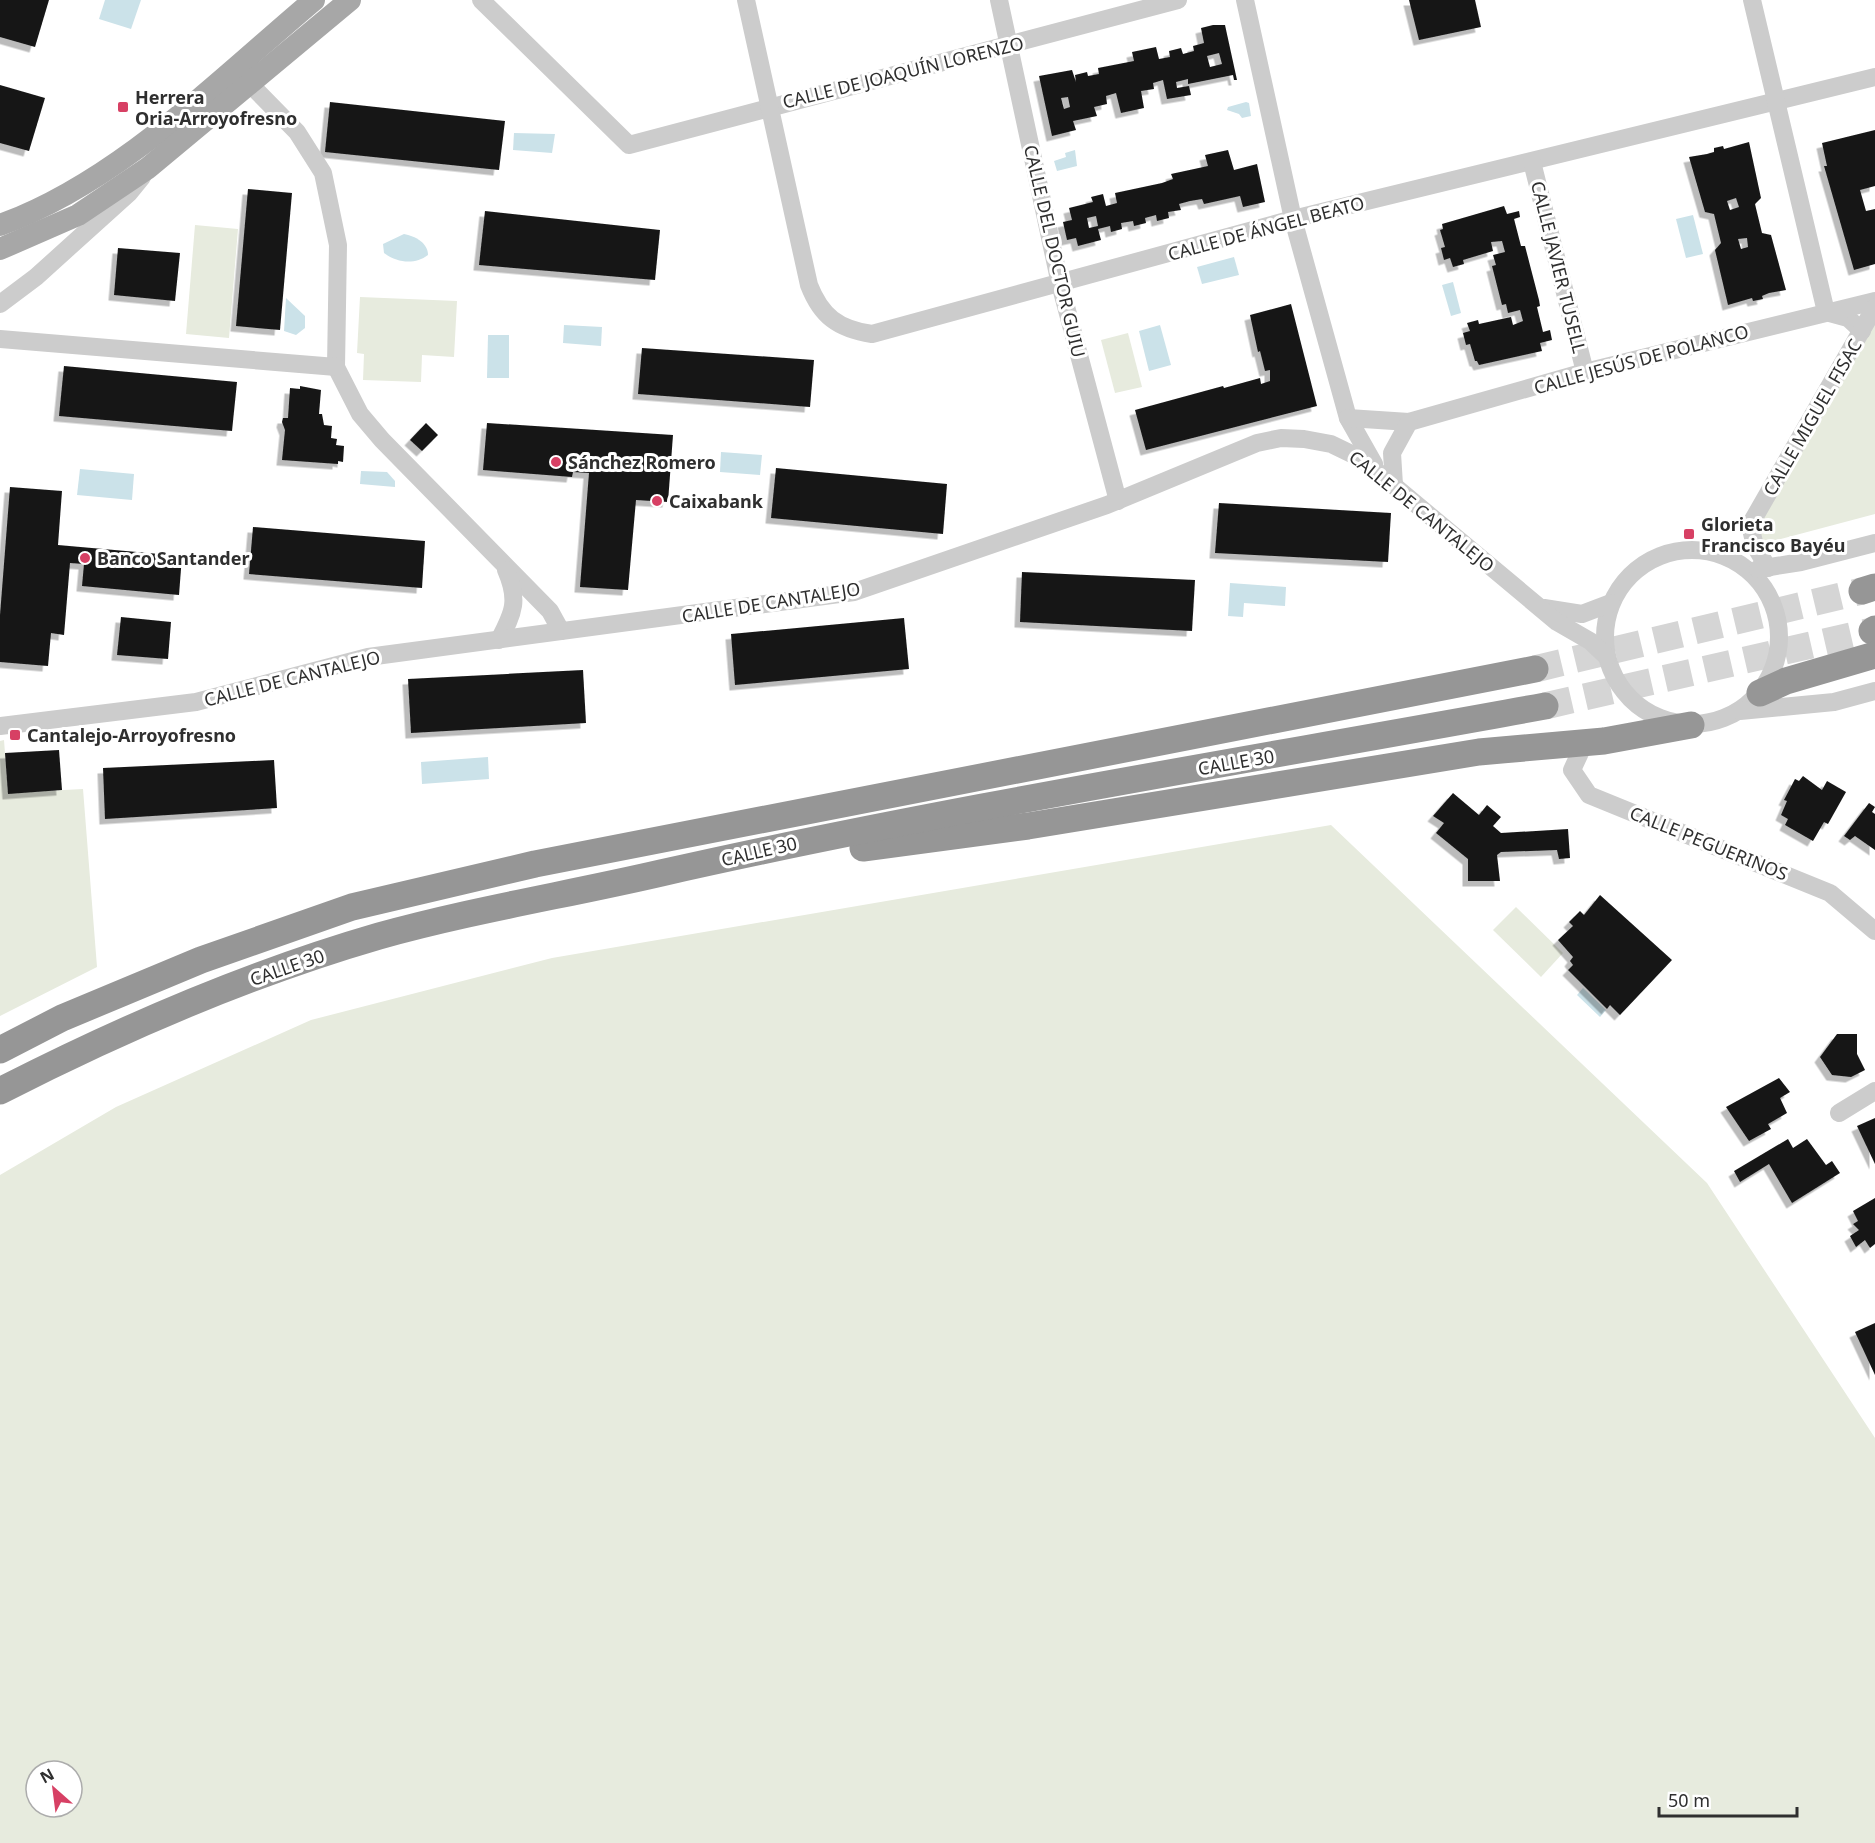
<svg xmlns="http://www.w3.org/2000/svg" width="1875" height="1843" viewBox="0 0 1875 1843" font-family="'Noto Sans',sans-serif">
<defs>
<filter id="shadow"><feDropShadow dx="-5.5" dy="5.5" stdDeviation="0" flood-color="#0004"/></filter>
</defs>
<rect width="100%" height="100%" fill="#fff"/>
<!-- green -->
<g fill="#e7ebde" fill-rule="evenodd">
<polygon points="195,225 238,229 229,338 186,334"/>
<polygon points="360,297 457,301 454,357 422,355 421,382 363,380 364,354 357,353"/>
<polygon points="1875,307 1875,514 1762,544 1750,525"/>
<polygon points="1128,333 1142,387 1115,393 1101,340"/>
<polygon points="4,740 8,793 83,789 97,967 0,1016 0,741"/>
<path d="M 1331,825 L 1707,1183 L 1875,1438 L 1875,1843 L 0,1843 L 0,1175 L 116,1107 L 311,1020 L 552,958 ZM 36,1771 L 72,1771 L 72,1807 L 36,1807 Z"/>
<polygon points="1516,907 1563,953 1541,977 1493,930"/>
</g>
<!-- water -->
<g fill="#cbe2e9">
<polygon points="105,0 141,0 131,29 99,19"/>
<polygon points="1246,102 1249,103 1251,116 1242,118 1239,114 1227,110 1228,107"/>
<polygon points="514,133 555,134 552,153 513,150"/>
<polygon points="1075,150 1077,166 1057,171 1054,161 1066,157 1065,153"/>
<polygon points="1693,215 1703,254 1686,258 1676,219"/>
<path d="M 404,234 C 415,236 428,243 428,255 C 415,265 397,263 384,253 L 383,244 Z"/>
<polygon points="1234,257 1239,275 1202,284 1197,267"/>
<polygon points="1453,282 1461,313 1451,316 1442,285"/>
<polygon points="286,298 305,316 305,328 296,335 284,331"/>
<polygon points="564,325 602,327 601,346 563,343"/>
<polygon points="1160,325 1171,365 1149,371 1139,331"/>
<polygon points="488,335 509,335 509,378 487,378"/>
<polygon points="721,452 762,455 760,475 720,472"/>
<polygon points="80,469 134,474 132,500 77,495"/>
<polygon points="361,471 387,472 395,481 395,487 360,484"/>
<polygon points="1230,583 1286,587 1285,606 1244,603 1243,617 1228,616"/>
<polygon points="488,757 489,779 422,784 421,762"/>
<polygon points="1583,988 1606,1010 1600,1017 1577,995"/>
</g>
<!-- building -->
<g fill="#161616" fill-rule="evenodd" filter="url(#shadow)">
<polygon points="0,0 49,0 35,47 0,37"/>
<polygon points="1409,0 1475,0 1481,27 1419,40"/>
<path d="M 1213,25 L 1225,25 L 1237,80 L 1234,80 L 1233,75 L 1188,84 L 1188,79 L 1176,82 L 1177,88 L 1189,86 L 1191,95 L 1167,99 L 1163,80 L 1153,83 L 1154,89 L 1141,91 L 1144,108 L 1121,113 L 1116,93 L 1106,96 L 1107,104 L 1094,107 L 1097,116 L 1073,121 L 1076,130 L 1052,136 L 1039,76 L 1072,70 L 1076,82 L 1075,75 L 1087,72 L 1088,76 L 1099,74 L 1098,68 L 1134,61 L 1132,52 L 1156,47 L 1159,59 L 1170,57 L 1169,51 L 1181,48 L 1183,54 L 1194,51 L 1193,46 L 1204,43 L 1201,28 ZM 1219,53 L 1222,64 L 1210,67 L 1207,56 ZM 1068,97 L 1070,107 L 1064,109 L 1061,98 Z"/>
<polygon points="0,85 45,98 29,151 0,143"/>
<polygon points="330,102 505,121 499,170 325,152"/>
<polygon points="1875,130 1875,186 1860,190 1866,211 1875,209 1875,264 1854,270 1824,166 1827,166 1822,143"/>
<path d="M 1749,142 L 1761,198 L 1755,204 L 1762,233 L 1771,235 L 1786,290 L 1769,293 L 1762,296 L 1763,299 L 1753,301 L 1752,298 L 1728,305 L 1715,250 L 1721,243 L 1714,214 L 1705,212 L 1689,157 L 1707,154 L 1714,152 L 1714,148 L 1723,146 L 1724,149 ZM 1736,198 L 1739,207 L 1730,210 L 1727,201 ZM 1747,238 L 1748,247 L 1741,249 L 1738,239 Z"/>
<path d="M 1228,150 L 1234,170 L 1257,164 L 1265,202 L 1243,207 L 1240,196 L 1204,204 L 1202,199 L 1190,201 L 1179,204 L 1181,210 L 1168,212 L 1169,218 L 1157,221 L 1156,215 L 1145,218 L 1146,223 L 1134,226 L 1133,221 L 1121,223 L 1122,229 L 1111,232 L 1110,226 L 1098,229 L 1101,240 L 1078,246 L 1076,238 L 1067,240 L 1063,222 L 1072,220 L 1069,208 L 1093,202 L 1091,197 L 1103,194 L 1106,206 L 1117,203 L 1115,193 L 1162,183 L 1173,179 L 1171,174 L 1208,166 L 1205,155 ZM 1096,216 L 1098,226 L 1089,228 L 1087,218 Z"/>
<polygon points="248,189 292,193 280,330 236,326"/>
<polygon points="1504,206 1507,214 1519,211 1520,217 1514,219 1521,246 1525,246 1539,300 1540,306 1537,307 1543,332 1550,330 1552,340 1540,343 1542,351 1479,365 1477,361 1475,361 1470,344 1466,345 1463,333 1470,331 1467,323 1478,320 1479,324 1511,317 1513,325 1523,321 1520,310 1508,313 1506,304 1502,305 1492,266 1496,265 1493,255 1505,252 1502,241 1491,242 1493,251 1463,260 1464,264 1453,267 1450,258 1444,260 1441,248 1445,247 1440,230 1443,229 1442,224"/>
<polygon points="485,211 660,230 655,280 479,265"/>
<polygon points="118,248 180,253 175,301 114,295"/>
<polygon points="1291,304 1317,406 1146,450 1135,410 1223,386 1224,388 1260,378 1261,384 1270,381 1270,370 1265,371 1260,351 1258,352 1250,315"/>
<polygon points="642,348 814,360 810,407 638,394"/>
<polygon points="64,366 237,382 232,431 59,416"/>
<polygon points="300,386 321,390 319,414 322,414 324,425 332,426 331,438 337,439 336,445 344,446 343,462 338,461 338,464 282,460 285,430 282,422 283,418 288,418 290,388 300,389"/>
<polygon points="426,423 438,435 422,451 410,440"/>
<polygon points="487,423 673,435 668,502 636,500 628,590 580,587 589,473 573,472 572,477 483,470"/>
<polygon points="776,468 947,484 943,534 771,518"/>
<polygon points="10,487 62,491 58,545 182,556 179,595 82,586 84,564 70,563 64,635 51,633 48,666 0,662 0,615"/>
<polygon points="1219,503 1391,513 1388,562 1215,553"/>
<polygon points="253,527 425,541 422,588 249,574"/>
<polygon points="1022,572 1195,580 1192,631 1020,622"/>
<polygon points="121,617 171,622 168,659 117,655"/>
<polygon points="904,618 909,669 735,685 731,634"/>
<polygon points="583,670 586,723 411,733 408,679"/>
<polygon points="59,750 62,790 8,794 5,753"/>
<polygon points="274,760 277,808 105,819 103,768"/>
<polygon points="1803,776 1822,790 1827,781 1846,792 1828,824 1824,822 1813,841 1785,825 1788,819 1781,815 1787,801 1784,800 1795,779 1799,781"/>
<polygon points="1453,793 1479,815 1487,805 1501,817 1493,826 1501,833 1568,829 1570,858 1559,859 1557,850 1501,852 1497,855 1500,881 1468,881 1468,859 1436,833 1444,823 1433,816"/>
<polygon points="1869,803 1875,807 1872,812 1875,814 1875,850 1855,836 1850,840 1844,836"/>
<polygon points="1600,895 1672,960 1620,1015 1610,1005 1607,1009 1568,970 1573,965 1570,961 1573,957 1558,940 1573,926 1569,922 1580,911 1584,915"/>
<polygon points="1837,1034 1857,1034 1857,1054 1865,1070 1851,1077 1832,1075 1820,1057"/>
<polygon points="1779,1078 1790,1092 1780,1098 1787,1113 1768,1124 1771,1129 1749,1141 1726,1107"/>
<polygon points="1875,1118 1875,1164 1857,1126"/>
<polygon points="1788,1139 1793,1148 1807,1139 1826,1165 1832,1161 1840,1173 1792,1203 1769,1164 1740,1182 1734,1171"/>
<polygon points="1875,1198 1875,1244 1870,1248 1865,1240 1856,1247 1850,1236 1859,1230 1853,1224 1858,1221 1853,1211"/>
<polygon points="1875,1323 1875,1375 1855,1332"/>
</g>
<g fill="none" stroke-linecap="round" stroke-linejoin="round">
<!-- highway-tunnel -->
<g stroke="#d5d5d5" stroke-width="27" stroke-dasharray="27 14" stroke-linecap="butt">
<polyline points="1535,669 1862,591"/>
<polyline points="1545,706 1872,631"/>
</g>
<!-- minor -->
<g stroke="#ccc" stroke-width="18">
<polyline points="481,0 629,145 1178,0"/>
<path d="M 746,0 L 809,285 C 821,316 838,329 872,334 L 1293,219 L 1875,77"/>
<polyline points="999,0 1060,284 1118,501"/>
<polyline points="1245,0 1293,219 1348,418 1374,464"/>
<polyline points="1752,0 1826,312 1848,318 1862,331"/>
<polyline points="250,84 297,132 323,173 338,245 336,367 360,414 382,440 550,611 561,631"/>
<polyline points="1532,162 1585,372"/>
<polyline points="0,304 36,277 129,193 142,177"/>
<polyline points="0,339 336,367"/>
<polyline points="1348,418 1409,422 1585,372 1875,301"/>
<polyline points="1394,485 1392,453 1409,422"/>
<circle cx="1692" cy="637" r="87"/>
<polyline points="1768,568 1755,546 1750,525 1875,307"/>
<polyline points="1758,569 1801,562 1875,543"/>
<polyline points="1544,608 1582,614 1611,603"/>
<path d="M 499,640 C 514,612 519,600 506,570"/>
<polyline points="1740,711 1834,702 1875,691"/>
<polyline points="0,726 196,702 368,657 854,592 1107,505 1257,443 1281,438 1304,439 1331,444 1362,459 1557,622 1590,641 1607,657"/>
<polyline points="1585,742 1572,770 1589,795 1830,893 1875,931"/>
<polyline points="1839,1113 1875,1091"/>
</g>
<!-- major -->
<g stroke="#a7a7a7" stroke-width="22">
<path d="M 0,225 C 117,183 219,80 314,0"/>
<polyline points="0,249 78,215 148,168 350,0"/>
</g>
<!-- highway -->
<g stroke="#969696" stroke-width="27">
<polyline points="1862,591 1875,587"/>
<polyline points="1872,631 1875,629"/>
<polyline points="1760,693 1786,681 1875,655"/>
<polyline points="863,848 1028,826 1479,752 1604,741 1691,725"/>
<polyline points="0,1050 62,1018 201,960 352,907 535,864 1535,669"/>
<path d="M 0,1091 C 121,1029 248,974 379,936 C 472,910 566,895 661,873 C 953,807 1250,760 1545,706"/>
</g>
</g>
<!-- markers -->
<g fill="#d74064" stroke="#fff" stroke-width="2">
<rect x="117" y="101" width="12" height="12" rx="3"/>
<circle cx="556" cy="462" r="6"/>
<circle cx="657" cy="501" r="6"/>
<rect x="1683" y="528" width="12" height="12" rx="3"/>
<circle cx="85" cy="558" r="6"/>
<rect x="9" y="729" width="12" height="12" rx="3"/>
</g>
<g text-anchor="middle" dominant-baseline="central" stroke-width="6" stroke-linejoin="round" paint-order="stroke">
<!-- street labels -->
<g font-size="18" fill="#2f2f2f" stroke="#fff">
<text transform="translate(903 72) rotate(-14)">CALLE DE JOAQUÍN LORENZO</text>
<text transform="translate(1266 228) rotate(-15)">CALLE DE ÁNGEL BEATO</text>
<text transform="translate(1055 251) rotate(77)">CALLE DEL DOCTOR GUIU</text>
<text transform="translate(1559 267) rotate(76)">CALLE JAVIER TUSELL</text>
<text transform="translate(1641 359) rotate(-15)">CALLE JESÚS DE POLANCO</text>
<text transform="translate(1812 417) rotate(-60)">CALLE MIGUEL FISAC</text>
<text transform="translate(1422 511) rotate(39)">CALLE DE CANTALEJO</text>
<text transform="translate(771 602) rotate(-9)">CALLE DE CANTALEJO</text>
<text transform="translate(292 678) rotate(-14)">CALLE DE CANTALEJO</text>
<text transform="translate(1236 762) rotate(-10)">CALLE 30</text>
<text transform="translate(1709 843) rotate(22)">CALLE PEGUERINOS</text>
<text transform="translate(759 851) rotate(-13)">CALLE 30</text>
<text transform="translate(287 967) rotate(-19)">CALLE 30</text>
</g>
<!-- poi labels -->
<g font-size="18" font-weight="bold" fill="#2f2f2f" stroke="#fff" text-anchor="start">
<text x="135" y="97">Herrera<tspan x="135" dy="21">Oria-Arroyofresno</tspan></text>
<text x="568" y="462">Sánchez Romero</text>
<text x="669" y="501">Caixabank</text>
<text x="1701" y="524">Glorieta<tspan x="1701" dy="21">Francisco Bayéu</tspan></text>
<text x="97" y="558">Banco Santander</text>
<text x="27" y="735">Cantalejo-Arroyofresno</text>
</g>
</g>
<!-- north arrow -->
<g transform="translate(54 1789) rotate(332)"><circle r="28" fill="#ffffff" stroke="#acacac" stroke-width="1.5"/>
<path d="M0-4.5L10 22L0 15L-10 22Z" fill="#d74064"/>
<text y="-9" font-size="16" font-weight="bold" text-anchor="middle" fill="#2f2f2f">N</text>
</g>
<!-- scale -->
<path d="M1659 1807v9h138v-9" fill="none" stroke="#2f2f2f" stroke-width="3"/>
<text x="1668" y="1807" font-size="18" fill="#2f2f2f" stroke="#ffffff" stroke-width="4.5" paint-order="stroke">50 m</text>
</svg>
